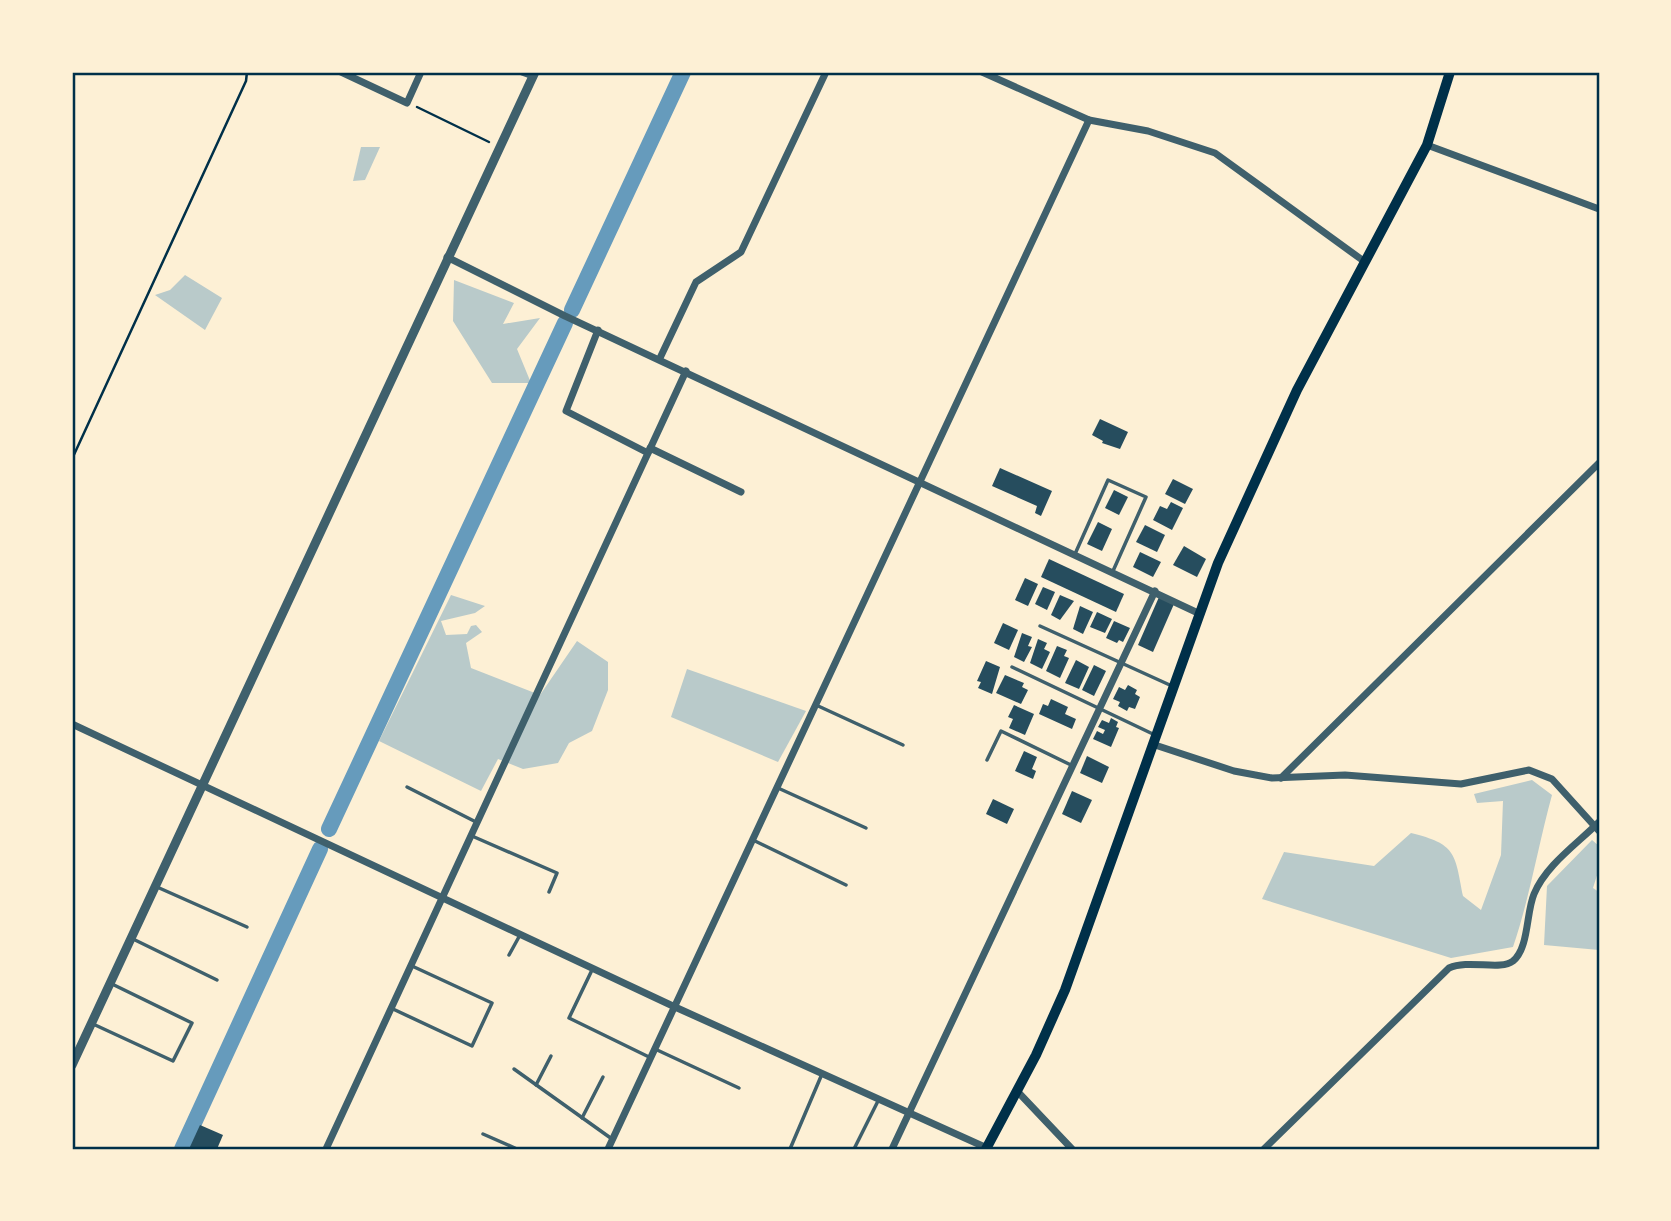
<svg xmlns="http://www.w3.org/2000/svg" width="1671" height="1221" viewBox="0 0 1671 1221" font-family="Spectral,serif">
<rect width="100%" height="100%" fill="#fdf0d5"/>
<!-- green -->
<g fill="#b9caca">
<polygon points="361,147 380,147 365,180 353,181"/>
<polygon points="185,275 222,298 205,330 155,295 170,290"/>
<polygon points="454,280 514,303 503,324 540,318 517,349 531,383 492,383 453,321"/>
<polygon points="451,595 485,606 475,613 441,621 446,635 467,634 471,626 476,625 482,632 466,643 471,668 540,695 577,641 608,662 608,690 592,731 569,743 558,763 523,769 498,759 481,791 379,741"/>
<polygon points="687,669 806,711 778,762 671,717"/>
<path d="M 1532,780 L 1552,795 C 1538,846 1530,897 1513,947 L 1451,958 L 1262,899 L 1284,852 L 1374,866 L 1411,833 C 1456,844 1455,853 1463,896 L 1481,910 L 1501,855 L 1503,801 L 1477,803 L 1474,794 Z"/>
<polygon points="1592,840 1599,846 1599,869 1593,888 1599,892 1599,950 1544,945 1547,886"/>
</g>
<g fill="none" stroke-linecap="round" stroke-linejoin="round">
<!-- canal -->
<g stroke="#669bbc" stroke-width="16">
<polyline points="572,310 683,72"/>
<polyline points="329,829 565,323"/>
<polyline points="182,1149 320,849"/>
</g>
</g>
<!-- building -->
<g fill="#264d5e">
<polygon points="1100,419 1128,432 1120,449 1102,443 1103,441 1092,435"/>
<polygon points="1000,468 1052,491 1041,516 1035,513 1037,506 992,486"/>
<polygon points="1173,479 1193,489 1185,504 1165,494"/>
<polygon points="1114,490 1128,497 1119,515 1105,508"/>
<polygon points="1171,502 1183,508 1172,530 1153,520 1160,506 1167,509"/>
<polygon points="1098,522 1112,529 1102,551 1087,544"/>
<polygon points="1145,525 1165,535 1157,552 1136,542"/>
<polygon points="1184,546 1206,559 1197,577 1173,565"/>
<polygon points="1140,552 1161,562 1153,577 1133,567"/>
<polygon points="1049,559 1124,594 1116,612 1041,577"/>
<polygon points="1025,578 1038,584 1028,606 1015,600"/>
<polygon points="1043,587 1055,592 1047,610 1035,604"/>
<polygon points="1060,595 1074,601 1060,620 1051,615"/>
<polygon points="1159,597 1174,604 1153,652 1138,645"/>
<polygon points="1080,606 1093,612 1083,634 1073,629"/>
<polygon points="1097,612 1112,619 1105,633 1090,627"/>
<polygon points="1114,621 1130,628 1123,642 1119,640 1117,643 1106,638"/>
<polygon points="1003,623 1018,630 1009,650 994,643"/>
<polygon points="1022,633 1032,637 1028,646 1032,647 1024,662 1014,657"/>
<polygon points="1038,639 1047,643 1044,649 1050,652 1042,669 1030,663"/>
<polygon points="1057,646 1067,650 1064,656 1069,658 1060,678 1046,671"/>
<polygon points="1076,660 1089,667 1079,689 1065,683"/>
<polygon points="986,661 1000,667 992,694 978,688 981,682 977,681"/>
<polygon points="1094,665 1106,671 1094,696 1082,690"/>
<polygon points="1005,675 1024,683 1022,687 1028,690 1021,704 996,693"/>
<polygon points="1128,685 1137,690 1135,694 1140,697 1135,709 1129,707 1127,711 1118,706 1120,702 1113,699 1119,687 1125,690"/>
<polygon points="1051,699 1068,707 1065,714 1076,719 1072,729 1039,714 1043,704 1048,706"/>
<polygon points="1014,705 1034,714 1025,735 1009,728 1013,719 1008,717"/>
<polygon points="1111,718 1118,722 1116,727 1119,728 1111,747 1093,739 1097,731 1103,734 1105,730 1098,727 1102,720 1109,723"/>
<polygon points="1024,751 1037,757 1032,769 1036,771 1033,779 1015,771"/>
<polygon points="1087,756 1109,767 1102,783 1080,773"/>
<polygon points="1072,791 1092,800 1081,823 1062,814"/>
<polygon points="993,799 1014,809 1007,824 986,814"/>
<polygon points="200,1125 223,1135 217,1149 189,1149"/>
</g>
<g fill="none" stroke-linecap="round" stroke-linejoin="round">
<!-- path -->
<g stroke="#003049" stroke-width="2.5">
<polyline points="417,107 489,142"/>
<polyline points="72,459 246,81 247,72"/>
</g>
<!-- service -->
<g stroke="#3f606c" stroke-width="3.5">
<polyline points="1075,554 1108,480 1146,497 1113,571"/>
<polyline points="1040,626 1172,686"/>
<polyline points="1012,667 1155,735"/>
<polyline points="816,705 903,745"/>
<polyline points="987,760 1001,731 1071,765"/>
<polyline points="407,787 476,822"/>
<polyline points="778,788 866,828"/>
<polyline points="472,836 557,873 549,892"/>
<polyline points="753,840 846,885"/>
<polyline points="157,887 247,927"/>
<polyline points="133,939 217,980"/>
<polyline points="509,955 520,935"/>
<polyline points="592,970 569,1018 649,1057"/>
<polyline points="393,1009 472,1046 492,1003 412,966"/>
<polyline points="93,1024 173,1061 192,1023 112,984"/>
<polyline points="655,1049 739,1088"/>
<polyline points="514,1069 612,1139"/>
<polyline points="536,1085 551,1056"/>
<polyline points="582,1118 603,1077"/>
<polyline points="483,1134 517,1149"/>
<polyline points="790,1149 822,1074"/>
<polyline points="854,1149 878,1101"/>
</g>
<!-- minor -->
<g stroke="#3f606c" stroke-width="7">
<polyline points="341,72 407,103 421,72"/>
<polyline points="522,72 533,76"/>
<polyline points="982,72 1089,120 1148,131 1215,153 1365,262"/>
<polyline points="1427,145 1599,209"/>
<polyline points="447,257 565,316 1198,613"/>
<polyline points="598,330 566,411 648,453"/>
<polyline points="660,358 696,282 741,252 826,72"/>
<polyline points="650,448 741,492"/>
<polyline points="72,724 675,1007 987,1148"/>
<polyline points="1152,744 1234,771 1272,778 1345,775 1461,784 1529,770 1552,779 1599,831"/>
<polyline points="1281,778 1599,463"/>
<polyline points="1018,1092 1072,1149"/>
<polyline points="326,1149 686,371"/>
<polyline points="608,1149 1089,120"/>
<polyline points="892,1149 1155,591"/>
<path d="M 1264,1149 L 1449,968 C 1469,959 1500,971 1513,961 C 1529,948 1526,913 1534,894 C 1546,865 1577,844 1599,822"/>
</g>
<!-- tertiary -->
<polyline stroke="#3f606c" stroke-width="9" points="72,1065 535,72"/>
<!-- primary -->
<polyline stroke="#003049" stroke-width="10" points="986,1149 1036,1055 1065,990 1218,563 1297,390 1427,145 1450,72"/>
</g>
<!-- border -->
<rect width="1671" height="1221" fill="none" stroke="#fdf0d5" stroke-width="147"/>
<rect x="74" y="74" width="1524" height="1074" fill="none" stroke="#003049" stroke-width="2.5"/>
</svg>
